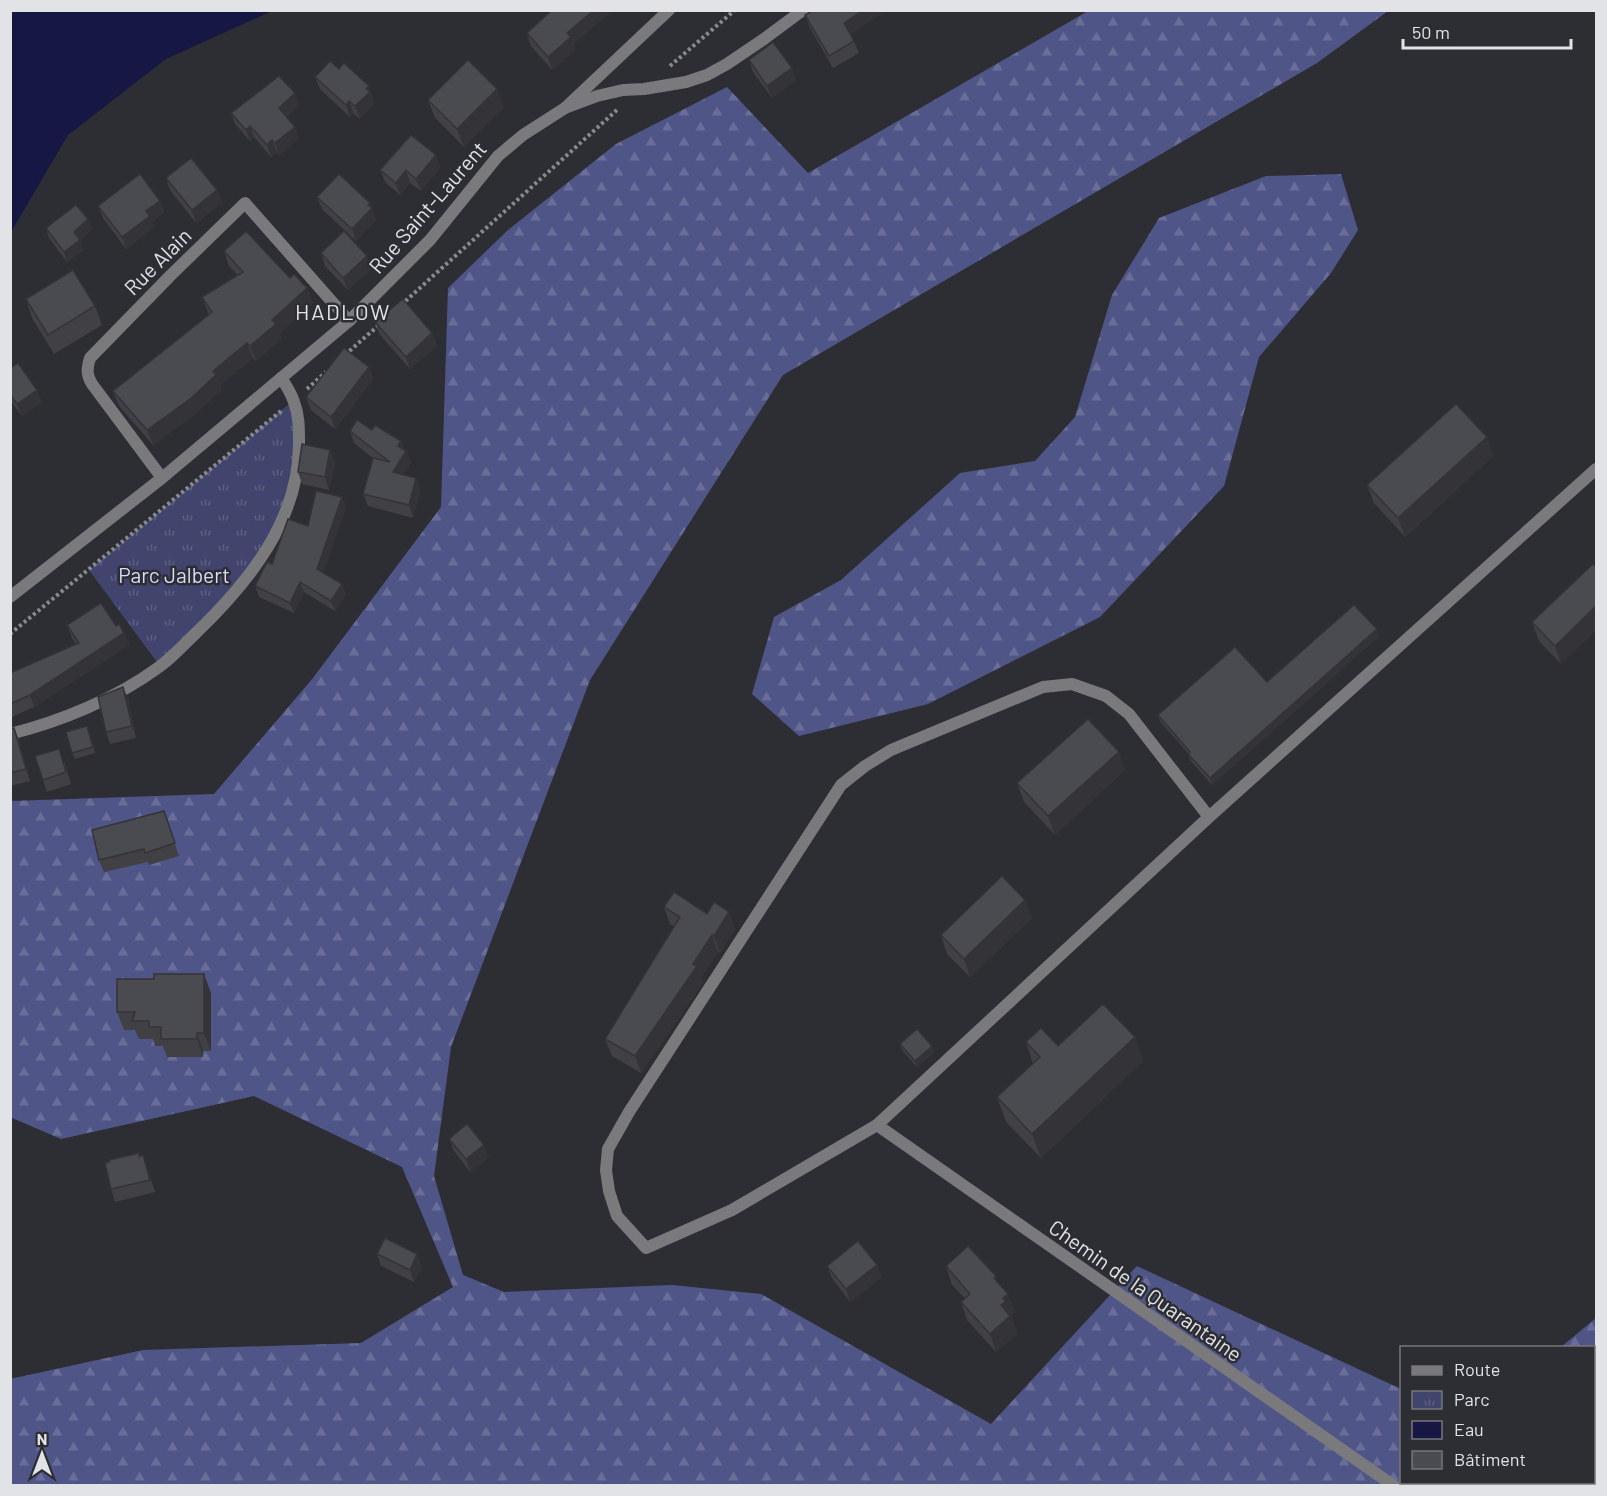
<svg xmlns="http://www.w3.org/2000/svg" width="1607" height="1496" viewBox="0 0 1607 1496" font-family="Barlow,sans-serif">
<defs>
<pattern id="forest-firs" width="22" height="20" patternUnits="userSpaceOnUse" patternTransform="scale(1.5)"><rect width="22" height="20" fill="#505587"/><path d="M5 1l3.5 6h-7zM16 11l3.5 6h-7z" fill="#696d98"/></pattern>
<pattern id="park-tufts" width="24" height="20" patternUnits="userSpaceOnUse" patternTransform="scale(1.5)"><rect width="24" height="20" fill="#41456e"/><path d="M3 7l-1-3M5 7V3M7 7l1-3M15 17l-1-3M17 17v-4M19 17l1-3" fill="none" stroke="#5c6083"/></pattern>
</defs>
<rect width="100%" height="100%" fill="#2d2e33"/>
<!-- forest -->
<g fill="url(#forest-firs)">
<polygon points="1088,11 1388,11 1317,63 783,375 590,680 451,1047 434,1176 463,1275 504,1292 672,1285 761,1294 991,1424 1137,1266 1401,1389 1402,1482 1594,1482 1594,1348 1561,1347 1596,1318 1596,1485 11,1485 10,1379 143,1350 361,1343 453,1287 402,1167 254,1096 61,1139 10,1117 11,801 214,794 313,678 441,507 448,288 508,230 616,144 727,87 808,173"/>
<polygon points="1341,174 1358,230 1331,273 1259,357 1224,486 1100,617 928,704 799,736 752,694 774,617 841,580 960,473 1035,461 1075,417 1112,295 1159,218 1266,176"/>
</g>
<!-- park -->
<polygon fill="url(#park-tufts)" points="294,400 293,495 250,575 160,666 89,570"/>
<!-- water -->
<polygon fill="#171743" points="11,10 272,10 272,11 166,59 68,135 11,232"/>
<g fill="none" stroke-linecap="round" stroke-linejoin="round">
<!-- path -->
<g stroke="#898a8e" stroke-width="4" stroke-dasharray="3 3" stroke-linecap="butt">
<polyline points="670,66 735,10"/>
<polyline points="401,305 618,109"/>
<polyline points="345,355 380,324"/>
<polyline points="307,389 326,372"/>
<polyline points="10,634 281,411"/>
</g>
<!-- service -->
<g stroke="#7a7a7d" stroke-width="12">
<polyline points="1209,817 1129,714 1106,696 1072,684 1043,687 891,750 865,766 841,785 629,1112 608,1149 606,1170 609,1191 617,1216 646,1248 732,1210 877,1125 1209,817 1596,469"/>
<polyline points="877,1125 1394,1486"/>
</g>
<!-- minor -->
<g stroke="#7a7a7d" stroke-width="12">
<polyline points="565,108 669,10"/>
<path d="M 162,478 L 92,384 C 86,374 87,368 90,358 L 171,275 L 245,203 L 349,321"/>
<path d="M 10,734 C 62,721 117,698 159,667 C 173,657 184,644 196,633 C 249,582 300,519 299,442 C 299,428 299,415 294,402 C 291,393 286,385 281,378"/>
</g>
<!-- tertiary -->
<polyline stroke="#7a7a7d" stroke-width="12" points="10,597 162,478 349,321 430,240 498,156 523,135 565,108 597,96 623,90 644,89 686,82 707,75 727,64 764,39 803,10"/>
</g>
<!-- wall -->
<g fill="#404045">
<polygon points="552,10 613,10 573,44 575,50 552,70 531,46 527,33"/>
<polygon points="814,10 886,10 850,34 854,41 859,53 833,68 810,28 805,15"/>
<polygon points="749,60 796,80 772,98 753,72"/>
<polygon points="339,69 369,86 373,98 372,99 374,104 360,119 354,114 350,117 320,89 315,77"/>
<polygon points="428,100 504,107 464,147 435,118"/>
<polygon points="299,105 286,117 299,139 279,155 277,152 271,157 254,137 250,141 235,124 231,113"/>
<polygon points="436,155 440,168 421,191 410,183 400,195 385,182 380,170"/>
<polygon points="166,178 217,190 222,203 196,223 170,190"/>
<polygon points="317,197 370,203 376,220 356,241 322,209"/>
<polygon points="160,201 164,212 152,222 154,227 126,249 103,218 98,206"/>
<polygon points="46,228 92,229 80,240 83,250 67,262 49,238"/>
<polygon points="224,251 290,278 307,288 313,303 280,333 281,339 256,361 253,358 220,385 221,390 195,414 153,445 119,406 113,391 209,315 202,297 238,275 229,266"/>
<polygon points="321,253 372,268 348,290 325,266"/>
<polygon points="26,299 95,306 102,325 54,354 32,318"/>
<polygon points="375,322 432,333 437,346 410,369 380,335"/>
<polygon points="10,364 42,402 22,416 10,400"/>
<polygon points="369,367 373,379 335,429 311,410 306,397"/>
<polygon points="372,430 401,441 404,450 406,451 411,463 403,475 416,478 420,490 413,518 368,506 363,494 374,459 354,443 350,431"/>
<polygon points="330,450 335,462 329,490 302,484 298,472"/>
<polygon points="1493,456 1405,537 1374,503 1367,485"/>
<polygon points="342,497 346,507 323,573 346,594 335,611 304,592 294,613 259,597 255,586 272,564 308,526"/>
<polygon points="1593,564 1561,664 1539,641 1532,622"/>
<polygon points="67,625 116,626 124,633 129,645 34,707 12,717 13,721 10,723 10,673 76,644 72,638"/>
<polygon points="1379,636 1212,785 1190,760 1188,753 1160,721 1158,715 1267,682"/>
<polygon points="128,699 136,738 110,744 106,732"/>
<polygon points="10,729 19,740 30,781 10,786"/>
<polygon points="90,733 95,753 75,759 72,753"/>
<polygon points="64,761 71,784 47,792 43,780"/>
<polygon points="1125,770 1055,835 1024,802 1017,783"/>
<polygon points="168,823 179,856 149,865 148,862 104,872 99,860"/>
<polygon points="664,907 707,914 729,912 735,929 720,953 718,952 701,978 703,983 641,1073 612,1056 605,1039 674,926 670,924"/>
<polygon points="1032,918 970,977 947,954 941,935"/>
<polygon points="211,993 211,1051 203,1051 203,1057 167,1057 163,1046 155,1046 153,1039 139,1039 135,1030 124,1030 117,1012"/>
<polygon points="1026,1042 1058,1046 1143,1061 1041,1158 1006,1122 997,1097 1033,1064"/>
<polygon points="900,1044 934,1052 917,1067 902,1050"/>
<polygon points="449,1139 489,1157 470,1172 454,1151"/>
<polygon points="143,1155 155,1192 115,1202 111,1189 140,1156"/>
<polygon points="377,1254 422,1266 414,1282 381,1266"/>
<polygon points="877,1265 881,1278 850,1302 832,1278 827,1266"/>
<polygon points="946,1266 998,1282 1015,1312 1011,1315 1013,1319 1012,1320 1017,1334 996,1352 967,1320 961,1302 965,1298 952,1285"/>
</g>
<!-- shaded-wall -->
<g fill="#343438">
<polygon points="594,10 613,10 573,44 575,50 552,70 548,57 567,33"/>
<polygon points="863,10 886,10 848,35 844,23"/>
<polygon points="792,68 796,80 772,98 767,86"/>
<polygon points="369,86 373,98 372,99 374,104 360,119 355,106"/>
<polygon points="497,89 504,107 464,147 457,129"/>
<polygon points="295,93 299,105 283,119 279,108"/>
<polygon points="349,101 354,114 350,117 346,105"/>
<polygon points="250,126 254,137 250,141 246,130"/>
<polygon points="295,127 299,139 279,155 275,143"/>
<polygon points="272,140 277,152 271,157 267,145"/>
<polygon points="436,155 440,168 421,191 416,179"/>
<polygon points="406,170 410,183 400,195 396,183"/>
<polygon points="217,190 222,203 196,223 192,210"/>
<polygon points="160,201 164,212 152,222 154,227 126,249 122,237 146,211"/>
<polygon points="370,203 376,220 356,241 352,229"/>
<polygon points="88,219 92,229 80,240 83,250 67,262 64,252 74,232"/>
<polygon points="367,256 372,268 348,290 343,278"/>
<polygon points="307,288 313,303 280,333 281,339 256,361 250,346 272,320"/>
<polygon points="432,333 437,346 410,369 406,357"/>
<polygon points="247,343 253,358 220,385 221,390 195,414 153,445 147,430 213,371"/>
<polygon points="369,367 373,379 335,429 331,417"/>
<polygon points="37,390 42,402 22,416 17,404"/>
<polygon points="1487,437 1493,456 1405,537 1398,518"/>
<polygon points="401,441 405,453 406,451 411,463 397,485 393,472 398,446"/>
<polygon points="330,450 335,462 329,490 325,477"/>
<polygon points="416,478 420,490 413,518 409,505"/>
<polygon points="342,497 346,507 321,580 317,569"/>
<polygon points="300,582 304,592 294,613 290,603"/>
<polygon points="342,584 346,594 335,611 331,601"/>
<polygon points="1596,606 1596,631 1561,664 1555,646"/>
<polygon points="1377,629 1379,636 1212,785 1210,778"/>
<polygon points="124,633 129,645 34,707 30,695"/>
<polygon points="123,687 128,699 136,738 132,726"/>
<polygon points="10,712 13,721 10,723"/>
<polygon points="14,728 19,740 30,781 26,769"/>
<polygon points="1119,752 1125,770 1055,835 1048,816"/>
<polygon points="1025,900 1032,918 970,977 964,959"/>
<polygon points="729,912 735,929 720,953 714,936"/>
<polygon points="712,935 718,952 701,978 703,983 641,1073 635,1056"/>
<polygon points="204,974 211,993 211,1051 204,1033"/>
<polygon points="197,1033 203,1051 203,1057 197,1039"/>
<polygon points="1135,1037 1143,1061 1041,1158 1032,1134"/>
<polygon points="932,1046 934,1052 917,1067 915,1061"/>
<polygon points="484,1145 489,1157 470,1172 466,1159"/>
<polygon points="417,1254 422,1266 414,1282 410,1270"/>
<polygon points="877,1265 881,1278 850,1302 846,1289"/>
<polygon points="1008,1294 1015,1312 1011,1315 1013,1319 1012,1320 1017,1334 996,1352 990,1334 1003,1298"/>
</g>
<!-- building -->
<g fill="#4a4b50" stroke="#343438" stroke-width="1.5">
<polygon points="552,10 594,10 567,33 571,37 548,57 527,33"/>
<polygon points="814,10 863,10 844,23 854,41 829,56 805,15"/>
<polygon points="773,42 792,68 767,86 749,60"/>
<polygon points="468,60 497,89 457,129 428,100"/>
<polygon points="330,61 339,69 344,63 369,86 366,89 370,92 355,106 349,101 346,105 315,77"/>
<polygon points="279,76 295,93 279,108 295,127 275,143 272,140 267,145 250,126 246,130 231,113"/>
<polygon points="411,135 436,155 416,179 406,170 396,183 380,170"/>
<polygon points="191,158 217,190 192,210 166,178"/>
<polygon points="140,174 160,201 146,211 150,216 122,237 98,206"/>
<polygon points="339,174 370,203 368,205 372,208 352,229 317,197"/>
<polygon points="76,205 88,219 74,232 80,240 64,252 46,228"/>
<polygon points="246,231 290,278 294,274 307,288 272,320 276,324 250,346 247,343 213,371 216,375 190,399 147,430 113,391 212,312 202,297 243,272 224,251"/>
<polygon points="344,231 367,256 343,278 321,253"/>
<polygon points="73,270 95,306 48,335 26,299"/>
<polygon points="403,299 432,333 406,357 375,322"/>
<polygon points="344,348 369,367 331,417 306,397"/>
<polygon points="18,363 37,390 17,404 10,394 10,364 12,367"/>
<polygon points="1456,404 1487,437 1398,518 1367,485"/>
<polygon points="357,420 372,430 375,425 401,441 398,446 406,451 393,472 416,478 409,505 363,494 373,458 390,462 350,431"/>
<polygon points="302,444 330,450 325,477 298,472"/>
<polygon points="316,491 342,497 317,569 342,584 331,601 300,582 290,603 255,586 267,562 272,564 288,519 308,526"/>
<polygon points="1593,564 1596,567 1596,606 1555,646 1532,622"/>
<polygon points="101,603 116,626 119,624 124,633 30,695 10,704 10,673 79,643 67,625"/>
<polygon points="1354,605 1377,629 1210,778 1188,754 1190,752 1158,715 1235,647 1267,682"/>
<polygon points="123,687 132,726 106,732 98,697"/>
<polygon points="1088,719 1119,752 1048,816 1017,783"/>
<polygon points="87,726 93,747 72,753 66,732"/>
<polygon points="14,728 26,769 10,773 10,729"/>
<polygon points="59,749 66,772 43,780 35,756"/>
<polygon points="164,811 175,843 145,853 144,849 99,860 92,830"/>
<polygon points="1002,876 1025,900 964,959 941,935"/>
<polygon points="674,892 707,914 714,902 729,912 714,936 712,935 693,964 697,966 635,1056 605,1039 680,917 664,907"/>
<polygon points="154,974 204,974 204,1033 197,1033 197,1039 161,1039 161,1027 149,1027 149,1021 132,1021 135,1012 117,1012 117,979 154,979"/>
<polygon points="1103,1004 1135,1037 1032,1134 997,1097 1040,1057 1026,1042 1041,1028 1058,1046"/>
<polygon points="917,1029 932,1046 915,1061 900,1044"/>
<polygon points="467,1124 484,1145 466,1159 449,1139"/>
<polygon points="139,1153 139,1157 143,1155 150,1180 111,1189 105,1163 109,1162 109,1160"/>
<polygon points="385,1238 417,1254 410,1270 377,1254"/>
<polygon points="858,1241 877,1265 846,1289 827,1266"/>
<polygon points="968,1246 996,1276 994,1278 1008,1294 1003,1298 1006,1301 1001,1305 1010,1316 990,1334 961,1302 970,1294 946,1266"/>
</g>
<g text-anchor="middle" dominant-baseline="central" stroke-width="5" stroke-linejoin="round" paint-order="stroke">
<!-- street labels -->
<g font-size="21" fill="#e2e3e6" stroke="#2d2e33">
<text transform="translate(427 207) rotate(-49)">Rue Saint-Laurent</text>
<text transform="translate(157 261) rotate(-45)">Rue Alain</text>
<text transform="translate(1146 1290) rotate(35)">Chemin de la Quarantaine</text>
</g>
<!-- park labels -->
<g font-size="21" fill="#d7dcfc" stroke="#2d2e33">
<text x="174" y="574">Parc Jalbert</text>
</g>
<!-- neighbourhood labels -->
<g font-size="22" letter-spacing="1.5" fill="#e2e3e6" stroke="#2d2e33">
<text x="343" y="311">HADLOW</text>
</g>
</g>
<!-- border -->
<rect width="1607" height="1496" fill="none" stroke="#e2e3e6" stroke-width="24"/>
<!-- legend -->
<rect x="1400" y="1346" width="195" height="138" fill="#2d2e33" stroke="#75767b" stroke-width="1.5"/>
<rect x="1412" y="1366" width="30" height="9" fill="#7a7a7d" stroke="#75767b" stroke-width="1.5"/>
<text x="1454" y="1376" font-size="18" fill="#e2e3e6">Route</text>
<rect x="1412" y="1391" width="30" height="18" fill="url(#park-tufts)" stroke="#75767b" stroke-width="1.5"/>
<text x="1454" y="1406" font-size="18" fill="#e2e3e6">Parc</text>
<rect x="1412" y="1421" width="30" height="18" fill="#171743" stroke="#75767b" stroke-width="1.5"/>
<text x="1454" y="1436" font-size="18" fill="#e2e3e6">Eau</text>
<rect x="1412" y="1451" width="30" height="18" fill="#4a4b50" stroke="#75767b" stroke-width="1.5"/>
<text x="1454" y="1466" font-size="18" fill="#e2e3e6">Bâtiment</text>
<!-- north arrow -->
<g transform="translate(42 1454)" stroke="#2d2e33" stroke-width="4.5" paint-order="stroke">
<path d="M0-4.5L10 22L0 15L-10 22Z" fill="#e2e3e6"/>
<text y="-9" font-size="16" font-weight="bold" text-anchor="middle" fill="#e2e3e6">N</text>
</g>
<!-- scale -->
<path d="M1403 39v9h168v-9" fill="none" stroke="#e2e3e6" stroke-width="3"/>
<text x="1412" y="39" font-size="18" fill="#e2e3e6" stroke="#2d2e33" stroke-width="4.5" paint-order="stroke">50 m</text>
</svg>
